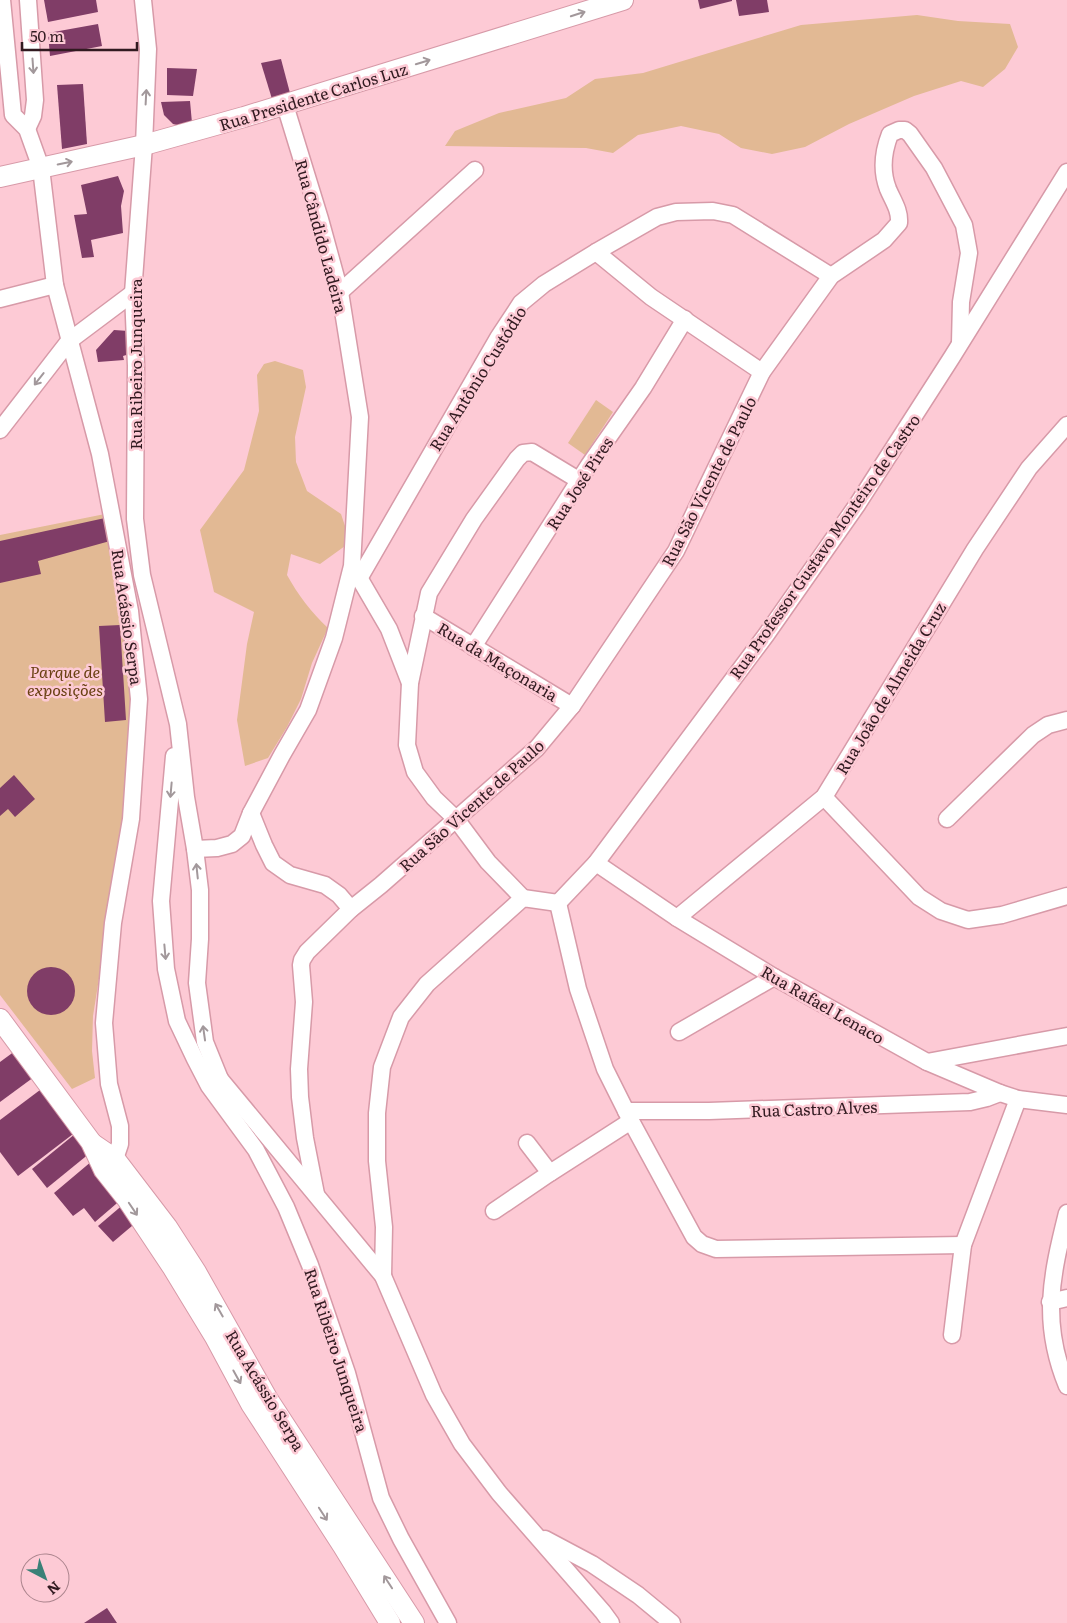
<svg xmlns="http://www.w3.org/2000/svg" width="1067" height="1623" viewBox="0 0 1067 1623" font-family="Literata,serif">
<rect width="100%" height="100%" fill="#fdcad5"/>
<!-- green -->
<g fill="#e2b994">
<polygon points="917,15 958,21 1010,24 1018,47 1005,69 983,87 961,81 914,96 849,124 805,147 772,154 741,148 719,134 681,126 638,135 613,153 586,148 445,146 455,131 499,113 566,98 595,79 643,73 801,25"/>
<path d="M 275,361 L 303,370 L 306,387 L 295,437 L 296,462 L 307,491 L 341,514 L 346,529 L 345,546 L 320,564 L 291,554 L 287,575 C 298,595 311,612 328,628 L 312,663 L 301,699 L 287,727 L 268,758 L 245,766 L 237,720 L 247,644 L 254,612 L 214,592 L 200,530 L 244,470 L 259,411 L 257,375 L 264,364 Z"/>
<polygon points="596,400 613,412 585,455 568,443"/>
<polygon points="105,514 123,595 131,687 131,745 125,815 93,1016 92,1051 95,1078 72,1089 0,995 0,535"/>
</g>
<!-- building -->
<g fill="#803d67">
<polygon points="44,0 96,0 98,12 48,22"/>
<polygon points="698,0 732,0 732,1 700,9"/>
<polygon points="736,0 767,0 769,12 739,16"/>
<polygon points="98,24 102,46 50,56 48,33"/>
<polygon points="281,59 290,93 272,99 261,63"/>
<polygon points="167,68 197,69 193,96 167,95"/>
<polygon points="83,84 87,144 62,149 57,85"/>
<polygon points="190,101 192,123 181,126 173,124 164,115 161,102"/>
<polygon points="118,176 124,191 121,206 123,233 91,240 94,257 82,258 74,215 87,214 81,185"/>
<polygon points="114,330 129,331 133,353 123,356 124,360 98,362 96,350"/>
<polygon points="105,518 110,541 38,561 41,574 0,583 0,541"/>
<polygon points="120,625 126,720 105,722 99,626"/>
<polygon points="14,775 35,799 15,817 8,809 0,816 0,788"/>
<circle cx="51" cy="991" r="24"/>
<polygon points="15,1051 34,1077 0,1102 0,1062"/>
<polygon points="44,1087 77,1131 18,1176 0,1152 0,1120"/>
<polygon points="75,1134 90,1153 47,1188 32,1169"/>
<polygon points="92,1161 123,1198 95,1222 84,1208 73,1216 54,1193"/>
<polygon points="125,1203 139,1220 113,1242 98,1226"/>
<polygon points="107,1608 117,1623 84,1623"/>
</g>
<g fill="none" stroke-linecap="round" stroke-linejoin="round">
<defs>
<g id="minor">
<polyline points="2,0 13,115 27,129 41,168 55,285 100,454 130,611 139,699 131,819 113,923 104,1023 109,1084 120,1126 120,1144 115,1159 106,1168"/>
<polyline points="143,0 148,49 144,145 133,293 136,366 135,519 142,575 178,724 186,797 195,849 200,890 200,939 197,983 205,1042 220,1079"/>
<polyline points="27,129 33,116 35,100 28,0"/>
<polyline points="596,252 651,297 762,372"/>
<polyline points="340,292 475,170"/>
<polyline points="0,299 55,285"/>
<polyline points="0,430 69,341 133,293"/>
<polyline points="354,569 389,629 410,683"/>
<polyline points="360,577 498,338 521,303 544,284 596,252 657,217 676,212 713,211 733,215 831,276"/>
<polyline points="423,616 572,706"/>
<polyline points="473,647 589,465 643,388 685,319"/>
<polyline points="174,756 161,901 166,969 177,1021 195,1059 209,1086 256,1150 286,1207 310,1265 347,1373 381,1498 401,1539 448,1623"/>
<polyline points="824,797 919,897 941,911 968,920 1002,915 1067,896"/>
<polyline points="251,813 264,845 273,863 290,875 325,885 339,895 351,909"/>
<polyline points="947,819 1033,735 1048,725 1067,720"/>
<polyline points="195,849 217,848 232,844 242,836 251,813 282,755 308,710 334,638 352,566 360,417 340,292 320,219 285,105"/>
<polyline points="596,863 677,918 774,977 927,1062 1000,1093 1018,1099 1067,1105"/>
<polyline points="523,898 488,862 456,819 434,798 415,772 407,745 410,683 429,593 474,519 517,459 523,453 532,452 580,481"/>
<polyline points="558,903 596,863 766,635 857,505 952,357 1067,172"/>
<polyline points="558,903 578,989 605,1069 631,1121 694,1237 702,1244 716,1249 963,1245"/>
<polyline points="677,918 824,797 975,549 1029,468 1067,425"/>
<polyline points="679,1032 774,977"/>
<polyline points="927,1062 1067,1036"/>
<polyline points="211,1085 220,1079 383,1276 434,1395 462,1444 499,1493 603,1612 611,1623"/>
<polyline points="626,1111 709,1111 970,1102 987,1098 1000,1093"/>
<polyline points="527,1143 550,1173"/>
<path d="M 316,1194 L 305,1138 L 300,1097 L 299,1069 L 304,1002 L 301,965 L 302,960 L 307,952 L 351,909 L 381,885 L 537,748 L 572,706 L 676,551 L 762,372 L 831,276 L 884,240 L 899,223 C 900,210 893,201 888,189 C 881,171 883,152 890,134 L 899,130 L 905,130 L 910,134 L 934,168 L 964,225 L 969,253 L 961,302 L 960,343"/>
<polyline points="494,1211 550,1173 631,1121"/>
<path d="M 1067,1213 C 1051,1277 1041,1323 1067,1386"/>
<polyline points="383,1276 384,1227 377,1161 377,1113 382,1067 401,1017 427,984 523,898 558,903"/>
<polyline points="1050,1302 1067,1298"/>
<polyline points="952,1335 963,1245 1018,1099"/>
<polyline points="545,1539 592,1564 638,1595 672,1623"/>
</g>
<g id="tertiary">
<polyline points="0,177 144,145 244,117 623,0"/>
<polyline points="0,1019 91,1142 104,1170 127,1199 173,1268 215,1337 251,1404 343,1546 390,1623"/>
<polyline points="93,1144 115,1159 167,1227 196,1272 267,1398 414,1623"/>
</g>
</defs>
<!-- minor casing -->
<use href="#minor" stroke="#d79aa8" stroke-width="19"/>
<!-- tertiary casing -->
<use href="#tertiary" stroke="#d79aa8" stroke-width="22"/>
<!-- minor -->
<use href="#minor" stroke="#fff" stroke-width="16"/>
<!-- tertiary -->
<use href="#tertiary" stroke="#fff" stroke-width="20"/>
</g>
<!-- one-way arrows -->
<defs><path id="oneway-shaft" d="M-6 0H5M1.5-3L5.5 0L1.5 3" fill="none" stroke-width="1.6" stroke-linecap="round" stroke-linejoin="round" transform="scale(1.25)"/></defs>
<g stroke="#a2989b">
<use href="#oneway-shaft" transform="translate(578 14) rotate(-18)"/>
<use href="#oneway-shaft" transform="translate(423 62) rotate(-17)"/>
<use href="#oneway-shaft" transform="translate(33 66) rotate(86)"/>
<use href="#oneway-shaft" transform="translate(146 97) rotate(-87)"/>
<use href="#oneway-shaft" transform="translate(65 163) rotate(-12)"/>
<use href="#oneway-shaft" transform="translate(39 379) rotate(128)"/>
<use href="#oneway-shaft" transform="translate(171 790) rotate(95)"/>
<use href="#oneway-shaft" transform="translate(197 871) rotate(-96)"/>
<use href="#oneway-shaft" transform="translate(165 952) rotate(85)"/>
<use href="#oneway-shaft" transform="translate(204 1033) rotate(-98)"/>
<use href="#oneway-shaft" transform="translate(133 1209) rotate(56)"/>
<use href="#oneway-shaft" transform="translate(219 1310) rotate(-120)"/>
<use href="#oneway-shaft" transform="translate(237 1377) rotate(61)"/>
<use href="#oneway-shaft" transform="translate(323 1514) rotate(57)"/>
<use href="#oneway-shaft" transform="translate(388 1582) rotate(-123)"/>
</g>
<g text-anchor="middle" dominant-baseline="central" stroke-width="5" stroke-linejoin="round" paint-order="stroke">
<!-- street labels -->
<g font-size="16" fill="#311a20" stroke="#fdcad5">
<text transform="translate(313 96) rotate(-17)">Rua Presidente Carlos Luz</text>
<text transform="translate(322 236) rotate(75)">Rua Cândido Ladeira</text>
<text transform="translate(135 364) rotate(-90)">Rua Ribeiro Junqueira</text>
<text transform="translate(477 378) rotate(-58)">Rua Antônio Custódio</text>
<text transform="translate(708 481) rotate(-63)">Rua São Vicente de Paulo</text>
<text transform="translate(579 483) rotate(-57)">Rua José Pires</text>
<text transform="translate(824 546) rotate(-55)">Rua Professor Gustavo Monteiro de Castro</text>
<text transform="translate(128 617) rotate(82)">Rua Acássio Serpa</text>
<text transform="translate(498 661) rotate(31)">Rua da Maçonaria</text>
<text transform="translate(890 688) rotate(-59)">Rua João de Almeida Cruz</text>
<text transform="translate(471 805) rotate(-42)">Rua São Vicente de Paulo</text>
<text transform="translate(823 1004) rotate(30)">Rua Rafael Lenaco</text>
<text transform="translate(814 1108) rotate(-2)">Rua Castro Alves</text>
<text transform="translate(337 1350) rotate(72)">Rua Ribeiro Junqueira</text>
<text transform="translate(266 1390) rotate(59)">Rua Acássio Serpa</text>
</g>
<!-- park labels -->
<g font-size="16" font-style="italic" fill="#694012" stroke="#fdcad5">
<text x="65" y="671">Parque de<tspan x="65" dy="18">exposições</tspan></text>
</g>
</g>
<!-- north arrow -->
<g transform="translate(45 1578) rotate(139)"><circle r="24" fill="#fdcad5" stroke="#ab848d"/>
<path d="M0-4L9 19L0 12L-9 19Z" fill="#3a8077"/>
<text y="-8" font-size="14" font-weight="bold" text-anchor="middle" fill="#311a20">N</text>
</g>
<!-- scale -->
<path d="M22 42v8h115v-8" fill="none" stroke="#311a20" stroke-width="2.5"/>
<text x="30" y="42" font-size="15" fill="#311a20" stroke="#fdcad5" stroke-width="4" paint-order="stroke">50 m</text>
</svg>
